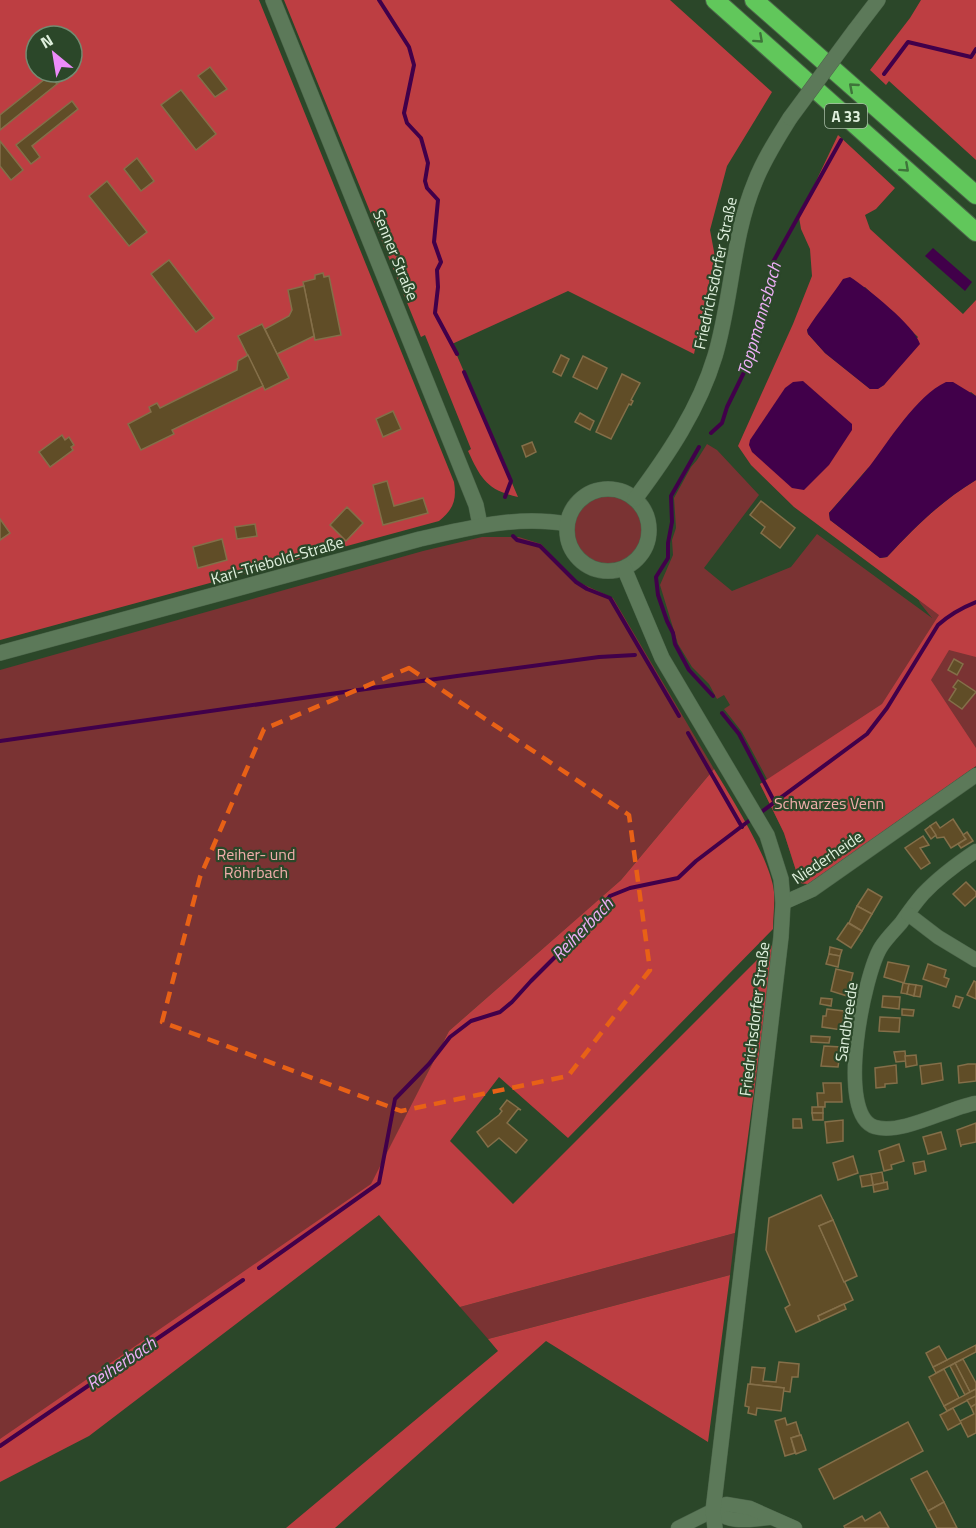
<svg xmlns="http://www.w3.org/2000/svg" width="976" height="1528" viewBox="0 0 976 1528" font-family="'Titillium Web',sans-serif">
<rect width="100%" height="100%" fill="#2b4729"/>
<!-- green -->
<g fill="#7a3333">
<polygon points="707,444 717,450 759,495 704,568 732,591 791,567 817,534 932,618 920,603 911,581 976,511 976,766 808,884 800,883 784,833 760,784 767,779 742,732 724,709 730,705 724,695 717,699 709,684 692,667 678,644 660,585 673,555 672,540 676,528 674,498 691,467 697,460"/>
<circle cx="608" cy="530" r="34"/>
<polygon points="482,537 519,537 541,544 576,581 613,598 714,769 621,880 449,1031 364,1199 0,1447 0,670 423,551"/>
<polygon points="735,1233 730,1275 488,1339 460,1307"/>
</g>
<!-- forest -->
<g fill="#bd3e42" fill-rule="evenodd">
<path d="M 0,0 L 259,0 L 454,482 C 457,500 453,510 439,521 L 0,640 ZM 36,36 L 72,36 L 72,72 L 36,72 Z"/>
<path d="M 284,0 L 670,0 L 772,92 L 727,166 L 710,230 L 715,257 L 694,354 L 568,291 L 452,344 L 518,497 C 487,490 481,479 468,451 L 471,449 L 425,335 L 421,337 Z"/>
<polygon points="921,0 976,0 976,160 889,81 886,85 870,70 910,18"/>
<path d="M 838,135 L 895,188 L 876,209 L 865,215 L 870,229 L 963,314 L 976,300 L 976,396 L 971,392 L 868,468 L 829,513 L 830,520 L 880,558 L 887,557 C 916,526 940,502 976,480 L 976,657 L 949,650 L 931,680 L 976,748 L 976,766 L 808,884 L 800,883 L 784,833 L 760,784 L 882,704 L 939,615 L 794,507 L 751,465 L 738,446 L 793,324 L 812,276 L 810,249 L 801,229 L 799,217 ZM 865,287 L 918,337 L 884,385 L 877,389 L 870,389 L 825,353 L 808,334 L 807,330 L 827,304 Z"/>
<path d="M 714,769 C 731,797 771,860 774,892 C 775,904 773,917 773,929 L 568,1138 L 499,1077 L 450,1141 L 513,1204 L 774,943 L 735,1233 L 460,1307 L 379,1215 L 89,1436 L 0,1482 L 0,1439 L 371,1184 L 449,1031 L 621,880 Z"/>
<polygon points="730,1275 708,1442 546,1341 335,1528 286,1528 498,1351 488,1339"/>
</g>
<!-- water -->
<g fill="#41004a">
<polygon points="933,248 972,282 965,291 925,256"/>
<path d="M 850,277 C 867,288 915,326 920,344 L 884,385 L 878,389 L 870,389 L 825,353 L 808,334 L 807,330 C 818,312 832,296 843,279 Z"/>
<polygon points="803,381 852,424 852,430 829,465 804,490 792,488 752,452 749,445 750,440 785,388 793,382"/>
<path d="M 946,382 L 953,382 L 976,396 L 976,480 C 940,502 916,526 887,557 L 880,558 L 830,520 L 829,513 C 842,498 856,483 869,467 C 889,441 916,396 946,382 Z"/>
</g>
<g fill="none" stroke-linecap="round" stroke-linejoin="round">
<!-- stream -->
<g stroke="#41004a" stroke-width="4">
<polyline points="379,0 409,47 414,65 404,113 407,123 421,138 428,163 425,181 427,188 438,200 434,242 441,262 437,270 438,287 435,313 457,354"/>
<polyline points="884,74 908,42 971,57 976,49"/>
<polyline points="464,372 511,481 505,497"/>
<polyline points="711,433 722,423 727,407 752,356 767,301 773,262 841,140"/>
<polyline points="699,447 671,496 672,522 668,543 668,558 656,577 658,595 667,621 673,633 675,644 689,670 713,696"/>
<polyline points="513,536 517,540 540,546 576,582 587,589 610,598 679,716"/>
<polyline points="722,713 739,734 774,801"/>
<polyline points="688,733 742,827"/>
<polyline points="0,741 457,676 599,657 635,655"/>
<path d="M 760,813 L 867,734 L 887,708 L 938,625 C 950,614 961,608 976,602"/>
<polyline points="259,1268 379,1183 395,1099 429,1064 450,1037 471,1021 500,1012 512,1002 531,981 591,921 610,896 630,888 678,878 696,861 754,817"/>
<polyline points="0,1446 243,1280"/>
</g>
</g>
<!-- building -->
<g fill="#604d27" stroke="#846f49" stroke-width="1.5">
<polygon points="210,67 227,89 215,97 198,76"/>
<polygon points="54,72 61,72 65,77 57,84 50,75"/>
<polygon points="50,75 57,84 0,130 0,115"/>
<polygon points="181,90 216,134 196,150 161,105"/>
<polygon points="72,101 78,109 32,146 40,157 31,164 16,145"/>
<polygon points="0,141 23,170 11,180 0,166"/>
<polygon points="137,158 154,181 141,191 124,169"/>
<polygon points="107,181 147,232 129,246 89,196"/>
<polygon points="169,260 214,318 196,332 151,274"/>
<polygon points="323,273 324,277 329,276 341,335 315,340 303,282 315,279 315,275"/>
<polygon points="304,286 314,336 277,354 265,329 289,316 292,310 288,290"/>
<polygon points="262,324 289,378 265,390 238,336"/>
<polygon points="248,355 263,386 172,430 174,434 141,450 128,424 151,412 149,407 157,403 160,408 237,370 238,361"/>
<polygon points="561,355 569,359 561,376 553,372"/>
<polygon points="583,356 607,368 597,389 573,377"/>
<polygon points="622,374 640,383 631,400 633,401 631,405 629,404 611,439 596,432"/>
<polygon points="393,411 401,429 383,437 376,419"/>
<polygon points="580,413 594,421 590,430 575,422"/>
<polygon points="62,435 65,440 69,437 74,445 71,447 73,450 50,467 39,452"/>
<polygon points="532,442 536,452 526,457 522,446"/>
<polygon points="387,481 394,506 423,498 428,513 383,525 373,485"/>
<polygon points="761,501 795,528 780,548 761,533 765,527 750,515"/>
<polygon points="347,507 363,523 346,541 330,525"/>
<polygon points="0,519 10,533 0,540"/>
<polygon points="255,524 257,536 237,539 235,527"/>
<polygon points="222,539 227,560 198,568 193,547"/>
<polygon points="954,659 963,664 957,675 948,670"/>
<polygon points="958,680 976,692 962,709 949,700 956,689 953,687"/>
<polygon points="953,819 966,839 951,848 944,837 937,838 930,826 936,822 940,828"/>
<polygon points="930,826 936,835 931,839 925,830"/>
<polygon points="967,832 973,841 961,848 958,844 966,839 963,835"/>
<polygon points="923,836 929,845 920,848 930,863 921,869 905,848"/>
<polygon points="966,882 976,892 976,896 965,906 953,894"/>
<polygon points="868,889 882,897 872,914 857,906"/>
<polygon points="857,906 872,914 862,931 849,923"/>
<polygon points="848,923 862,931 851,948 837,939"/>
<polygon points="830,947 842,950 840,956 829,954"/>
<polygon points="829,954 840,956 838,967 826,964"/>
<polygon points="888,962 909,966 904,983 884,977"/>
<polygon points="928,964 946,970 944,977 949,979 946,987 923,979"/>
<polygon points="836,969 853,973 847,996 831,991"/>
<polygon points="974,981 976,982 976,999 967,995"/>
<polygon points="903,983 909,984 907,994 901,993"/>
<polygon points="909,984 916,985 914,996 907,994"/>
<polygon points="916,985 922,986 920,997 914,996"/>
<polygon points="883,996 900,997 899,1009 882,1007"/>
<polygon points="956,996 963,998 959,1008 953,1006"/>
<polygon points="821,998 832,999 831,1006 820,1004"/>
<polygon points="827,1009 844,1011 842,1030 822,1027 823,1016 826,1016"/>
<polygon points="902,1009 914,1010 913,1016 902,1015"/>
<polygon points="880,1017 900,1018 899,1032 879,1031"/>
<polygon points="811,1036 830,1037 829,1043 811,1042"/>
<polygon points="824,1046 841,1047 838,1067 821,1066"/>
<polygon points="905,1051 906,1061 896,1062 894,1052"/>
<polygon points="916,1055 917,1065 906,1067 905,1056"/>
<polygon points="941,1063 943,1080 922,1084 920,1066"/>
<polygon points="968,1064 976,1064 976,1081 959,1083 958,1066"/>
<polygon points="896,1065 897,1083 885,1084 885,1087 876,1088 875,1068"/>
<polygon points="823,1083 841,1083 842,1102 825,1102 825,1107 818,1107 817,1093 824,1093"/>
<polygon points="507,1100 521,1110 518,1109 507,1123 527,1140 516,1153 499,1138 488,1147 477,1132 499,1115 502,1111 500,1109"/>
<rect x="812" y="1107" width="11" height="6"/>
<polygon points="812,1113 823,1113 823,1120 813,1120"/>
<polygon points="793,1119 801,1119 802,1128 793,1128"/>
<polygon points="843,1120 843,1141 827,1143 825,1122"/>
<polygon points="976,1123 976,1142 961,1145 961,1147 957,1130"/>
<polygon points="941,1132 946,1149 928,1154 923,1137"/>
<polygon points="899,1144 904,1161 891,1165 892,1169 884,1171 879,1151"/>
<polygon points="853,1156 858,1173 838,1180 833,1163"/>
<polygon points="924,1161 926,1171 915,1174 913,1163"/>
<polygon points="882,1172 884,1183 873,1185 871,1174"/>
<polygon points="871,1174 873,1185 862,1187 860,1176"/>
<polygon points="887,1182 888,1189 874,1192 873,1185"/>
<polygon points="821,1195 833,1220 819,1226 853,1300 818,1316 820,1321 796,1332 785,1308 790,1305 766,1250 769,1218"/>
<polygon points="833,1220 857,1276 844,1282 819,1226"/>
<polygon points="844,1304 846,1309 820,1321 818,1316"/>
<polygon points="976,1345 976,1352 936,1373 933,1367"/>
<polygon points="939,1346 947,1360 933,1367 926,1353"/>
<polygon points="963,1359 976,1383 976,1389 970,1392 955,1363"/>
<polygon points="779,1362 799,1364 798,1377 792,1377 790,1392 783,1391 784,1388 750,1384 752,1367 765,1368 763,1381 776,1382"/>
<polygon points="955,1363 970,1392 965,1395 950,1366"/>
<polygon points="944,1369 959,1398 944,1406 929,1377"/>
<polygon points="748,1384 784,1388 781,1411 757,1408 756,1415 748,1413 749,1407 745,1406"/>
<polygon points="976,1389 976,1396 947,1411 944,1406"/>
<polygon points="976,1396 976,1404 971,1407 967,1400"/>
<polygon points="976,1404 976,1433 968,1437 960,1421 974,1414 971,1407"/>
<polygon points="953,1408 961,1423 948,1430 940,1415"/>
<polygon points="785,1418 787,1425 796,1422 800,1435 791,1438 795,1453 785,1456 775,1421"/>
<polygon points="908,1422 923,1451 834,1499 819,1469"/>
<polygon points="801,1435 806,1450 796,1454 791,1438"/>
<polygon points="927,1471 944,1502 928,1511 911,1479"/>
<polygon points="944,1502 957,1528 937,1528 928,1511"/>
<polygon points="880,1512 889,1528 845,1528 844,1526 862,1516 865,1521"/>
</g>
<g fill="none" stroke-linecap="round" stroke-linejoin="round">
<defs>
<g id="minor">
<path d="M 976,851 C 958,863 938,878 923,894 C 915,903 908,913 901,923 C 894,931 886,939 881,947 C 864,974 835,1115 875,1127 C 902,1135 948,1108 976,1103"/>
<polyline points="783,903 812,890 976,775"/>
<polyline points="908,914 938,937 976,960"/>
<path d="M 713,1511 C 733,1524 746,1520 769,1518"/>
<polyline points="678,1528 726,1504 750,1508 795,1528"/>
</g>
<g id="tertiary">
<polyline points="273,0 476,505 480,525"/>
<path d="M 0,653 L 420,539 C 469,528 517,515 567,524"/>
</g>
<g id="secondary">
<polyline points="855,30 878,0"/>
<circle cx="608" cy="530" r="41"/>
<path d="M 635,499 C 668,455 699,409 715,356 C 732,299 732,237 755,182 C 764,159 777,139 790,118"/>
<polyline points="624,568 662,658 767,835 781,879 783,903 781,937 713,1511 715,1528"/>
</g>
<g id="motorway">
<polyline points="715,0 976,232"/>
<polyline points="754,0 976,195"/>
</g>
</defs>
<!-- minor casing -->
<use href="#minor" stroke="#4b6449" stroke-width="15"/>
<!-- tertiary casing -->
<use href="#tertiary" stroke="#4b6449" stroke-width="16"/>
<!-- secondary casing -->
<use href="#secondary" stroke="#4b6449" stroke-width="16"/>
<!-- motorway casing -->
<use href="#motorway" stroke="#4b6449" stroke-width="20"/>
<!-- minor -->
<use href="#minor" stroke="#5c7959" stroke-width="14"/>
<!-- tertiary -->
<use href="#tertiary" stroke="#5c7959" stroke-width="15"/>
<!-- secondary -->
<use href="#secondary" stroke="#5c7959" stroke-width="15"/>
<!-- motorway -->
<use href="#motorway" stroke="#61c75b" stroke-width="18"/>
<defs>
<polyline id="secondary-bridge" points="790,118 855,30"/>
</defs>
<!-- secondary-bridge casing -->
<use href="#secondary-bridge" stroke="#4b6449" stroke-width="16" stroke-linecap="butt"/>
<!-- secondary-bridge -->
<use href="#secondary-bridge" stroke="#5c7959" stroke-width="15"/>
</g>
<!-- one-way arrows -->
<defs><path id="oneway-chevron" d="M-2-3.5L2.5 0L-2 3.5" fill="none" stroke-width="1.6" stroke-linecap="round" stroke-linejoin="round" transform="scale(1.5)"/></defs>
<g stroke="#3e743a">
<use href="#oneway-chevron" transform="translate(759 39) rotate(42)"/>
<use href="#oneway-chevron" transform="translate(853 87) rotate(-139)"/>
<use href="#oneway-chevron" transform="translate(905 168) rotate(42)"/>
</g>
<!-- marked area -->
<path fill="none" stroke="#e86116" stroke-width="4.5" stroke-dasharray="12 8" stroke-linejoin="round" d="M 409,668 L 629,815 L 650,970 L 568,1076 L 401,1111 L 162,1022 L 200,877 L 264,729 Z"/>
<g text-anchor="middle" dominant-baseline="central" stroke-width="4.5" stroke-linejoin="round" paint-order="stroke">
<!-- shield labels -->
<rect fill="#2b4729" stroke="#a9bda7" stroke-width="1.5" x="825" y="104" width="42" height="24" rx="4.5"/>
<g font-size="15" font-weight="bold" fill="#dff0dd">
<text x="846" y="116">A 33</text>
</g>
<!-- street labels -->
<g font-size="16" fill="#dff0dd" stroke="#2b4729">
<text transform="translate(396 255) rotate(68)">Senner Straße</text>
<text transform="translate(715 273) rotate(-78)">Friedrichsdorfer Straße</text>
<text transform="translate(277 560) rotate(-16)">Karl-Triebold-Straße</text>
<text transform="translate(827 857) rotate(-34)">Niederheide</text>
<text transform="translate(754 1019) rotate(-83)">Friedrichsdorfer Straße</text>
<text transform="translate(846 1022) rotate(-82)">Sandbreede</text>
</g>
<!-- park labels -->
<g font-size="16" fill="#efaeaa" stroke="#2b4729">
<text x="829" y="803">Schwarzes Venn</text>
<text x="256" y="854">Reiher- und<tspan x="256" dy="18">Röhrbach</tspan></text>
</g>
<!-- water labels -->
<g font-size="18" font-style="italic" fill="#edaff6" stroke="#2b4729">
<text transform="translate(759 319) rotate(-74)">Toppmannsbach</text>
<text transform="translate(582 929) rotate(-46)">Reiherbach</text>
<text transform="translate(121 1363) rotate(-34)">Reiherbach</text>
</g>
</g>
<!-- north arrow -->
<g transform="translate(54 54) rotate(330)"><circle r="28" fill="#2b4729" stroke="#738b71" stroke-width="1.5"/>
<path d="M0-4.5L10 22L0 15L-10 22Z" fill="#ed8cfa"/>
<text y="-9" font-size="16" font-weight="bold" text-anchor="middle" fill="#dff0dd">N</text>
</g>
</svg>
